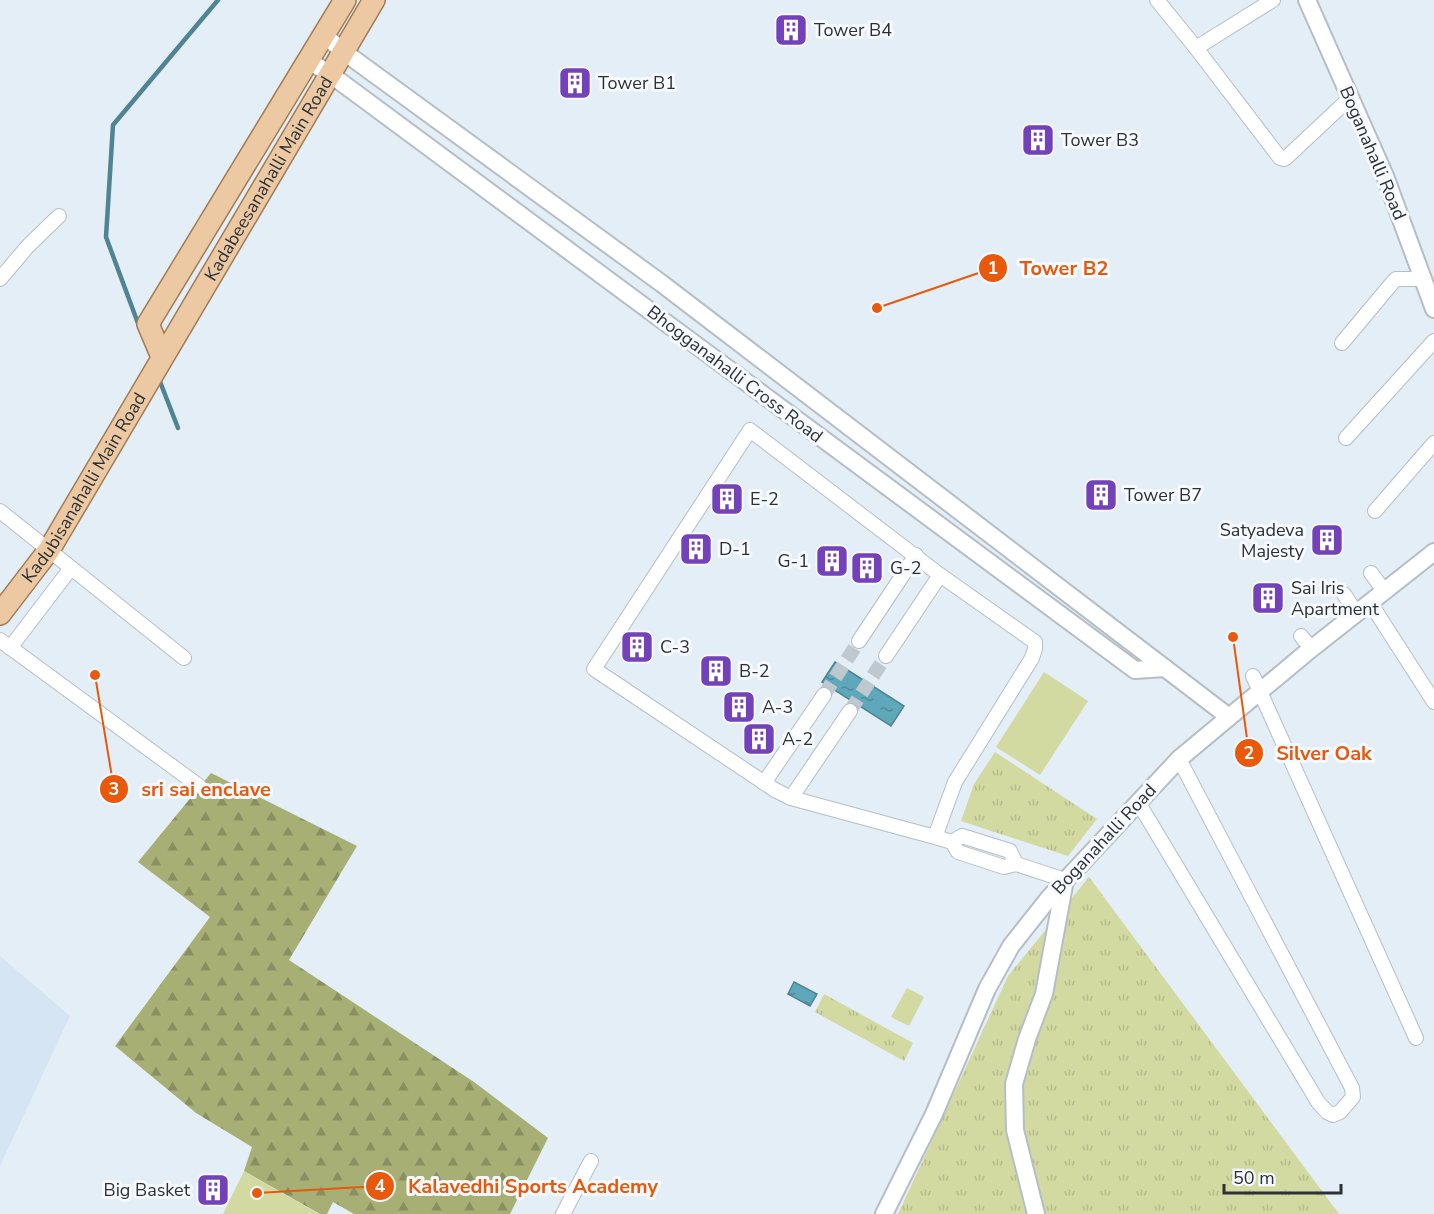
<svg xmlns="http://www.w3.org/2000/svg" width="1434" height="1214" viewBox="0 0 1434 1214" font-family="'Nunito Sans',sans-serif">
<defs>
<pattern id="grass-tufts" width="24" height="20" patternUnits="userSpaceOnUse" patternTransform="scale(1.5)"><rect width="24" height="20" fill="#d2d9a1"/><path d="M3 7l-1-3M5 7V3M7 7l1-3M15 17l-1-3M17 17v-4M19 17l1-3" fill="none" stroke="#b5bb8b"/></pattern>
<pattern id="forest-firs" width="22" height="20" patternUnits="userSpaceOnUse" patternTransform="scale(1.5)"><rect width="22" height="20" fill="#a8af75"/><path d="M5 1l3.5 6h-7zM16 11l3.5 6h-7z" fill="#898f61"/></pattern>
<pattern id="water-ripples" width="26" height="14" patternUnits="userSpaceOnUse" patternTransform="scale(1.5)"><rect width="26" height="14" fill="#5fa8bb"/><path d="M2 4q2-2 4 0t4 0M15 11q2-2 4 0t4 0" fill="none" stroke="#4f8999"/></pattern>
</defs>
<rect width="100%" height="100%" fill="#e4eef6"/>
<!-- built -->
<polygon fill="#d5e5f3" points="0,956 70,1016 0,1166"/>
<!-- grass -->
<g fill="url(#grass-tufts)">
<polygon points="995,752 1097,819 1068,856 961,821 974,784"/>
<polygon points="1089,877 1339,1214 898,1214 1008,976"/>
<polygon points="824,994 913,1043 904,1061 815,1012"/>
</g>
<!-- forest -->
<polygon fill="url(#forest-firs)" points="211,773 357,846 289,960 474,1082 548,1138 510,1214 354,1214 333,1202 327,1214 320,1214 244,1171 252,1147 196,1113 115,1046 210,917 138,862"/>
<!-- pitch -->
<g fill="#d2d9a1">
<polygon points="1044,672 1088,701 1040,775 996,747"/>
<polygon points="907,988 924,997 909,1026 891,1017"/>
<polygon points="244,1171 319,1214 223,1214"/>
</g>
<!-- water -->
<g fill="url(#water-ripples)" stroke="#508492" stroke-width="1.5">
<polygon points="835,662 904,706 891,726 822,682"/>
<polygon points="794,982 817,994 810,1006 788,994"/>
</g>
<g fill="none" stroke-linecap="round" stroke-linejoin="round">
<!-- stream -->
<g stroke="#508492" stroke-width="4.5">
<polyline points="139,326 106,237 113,125 218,0"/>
<polyline points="159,379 178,428"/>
</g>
<!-- minor-tunnel -->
<g stroke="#bfc8cf" stroke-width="14" stroke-dasharray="14 7" stroke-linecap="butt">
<polyline points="824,695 859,641"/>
<polyline points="850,711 886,656"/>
</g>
<defs>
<g id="minor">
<polyline points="1157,0 1196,48 1280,158 1284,159 1287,157 1351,97"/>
<polyline points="1196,48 1273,0"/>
<polyline points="0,279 28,246 59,216"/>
<polyline points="1342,343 1393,282 1396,279 1423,279"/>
<polyline points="1346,438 1434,341"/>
<polyline points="0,511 184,658"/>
<polyline points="1375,511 1434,443"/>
<polyline points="1371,573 1385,592"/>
<polyline points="1344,594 1357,614"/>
<polyline points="1371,604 1434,702"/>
<polyline points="1301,636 1312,649"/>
<polyline points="0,640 199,786"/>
<polyline points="859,641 916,555"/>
<polyline points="10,648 71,568"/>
<polyline points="886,656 940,575"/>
<polyline points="1253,676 1416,1038"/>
<polyline points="764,783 824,695"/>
<polyline points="791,798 850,711"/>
<polyline points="1138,802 1318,1102 1327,1112 1333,1115 1340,1112 1353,1097 1352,1088 1179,759"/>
<polyline points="935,837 955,782 1032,658 1035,649 1035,642 940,575 750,430 594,669 775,790 791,798 935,837 952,842 958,852 1004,867 1016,864 1065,880"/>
<polyline points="952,842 962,836 1010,851 1016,864"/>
<polyline points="563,1214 591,1161"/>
</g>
<g id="tertiary">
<polyline points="1307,0 1385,176 1434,309"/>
<polyline points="324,35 344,52 661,283 1229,717"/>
<polyline points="309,61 330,74 1135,670 1165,668"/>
<polyline points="884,1214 934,1114 987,989 1011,946 1049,898 1179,759 1306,653 1434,552"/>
<polyline points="1036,1214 1015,1130 1014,1084 1027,1039 1044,994 1065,880"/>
</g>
<g id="primary">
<polyline points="162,357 148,324 345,0"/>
<path id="s1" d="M 0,614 L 49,550 L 374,0"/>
</g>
</defs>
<!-- minor casing -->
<use href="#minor" stroke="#b5bec6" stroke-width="16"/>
<!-- tertiary casing -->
<use href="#tertiary" stroke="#b5bec6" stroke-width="20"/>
<!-- primary casing -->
<use href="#primary" stroke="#a17c54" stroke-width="24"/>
<!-- minor -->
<use href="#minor" stroke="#fff" stroke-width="14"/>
<!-- tertiary -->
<use href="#tertiary" stroke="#fff" stroke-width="16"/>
<!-- primary -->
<use href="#primary" stroke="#ecc9a3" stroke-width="21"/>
</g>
<!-- icons -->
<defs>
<symbol id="building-square" viewBox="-11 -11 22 22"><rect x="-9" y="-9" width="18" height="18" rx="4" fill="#7342ba" stroke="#f6fafe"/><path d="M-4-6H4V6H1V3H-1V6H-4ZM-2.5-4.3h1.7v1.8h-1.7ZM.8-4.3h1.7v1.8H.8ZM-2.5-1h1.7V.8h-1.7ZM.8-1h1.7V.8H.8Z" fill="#fff"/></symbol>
</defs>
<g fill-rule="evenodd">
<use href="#building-square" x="772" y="11" width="38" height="38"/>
<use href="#building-square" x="556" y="64" width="38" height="38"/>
<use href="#building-square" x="1019" y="121" width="38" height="38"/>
<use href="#building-square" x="1082" y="476" width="38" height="38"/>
<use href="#building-square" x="708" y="480" width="38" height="38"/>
<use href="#building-square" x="1308" y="521" width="38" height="38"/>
<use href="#building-square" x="677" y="530" width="38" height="38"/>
<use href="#building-square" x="813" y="542" width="38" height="38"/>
<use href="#building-square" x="848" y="549" width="38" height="38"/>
<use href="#building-square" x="1249" y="579" width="38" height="38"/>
<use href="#building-square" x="618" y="628" width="38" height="38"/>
<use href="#building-square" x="697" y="652" width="38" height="38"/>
<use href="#building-square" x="720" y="688" width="38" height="38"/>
<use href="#building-square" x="740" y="720" width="38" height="38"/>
<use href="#building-square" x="194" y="1171" width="38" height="38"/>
</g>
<g text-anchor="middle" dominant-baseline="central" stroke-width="6" stroke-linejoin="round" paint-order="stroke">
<!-- poi labels -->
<g font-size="18" fill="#2d3134" stroke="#f6fafe" text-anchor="start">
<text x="814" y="30">Tower B4</text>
<text x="598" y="83">Tower B1</text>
<text x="1061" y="140">Tower B3</text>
<text x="1124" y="495">Tower B7</text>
<text x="750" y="499">E-2</text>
<text x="1304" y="530" text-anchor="end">Satyadeva<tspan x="1304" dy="21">Majesty</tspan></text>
<text x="719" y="549">D-1</text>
<text x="809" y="561" text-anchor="end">G-1</text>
<text x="890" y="568">G-2</text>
<text x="1291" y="588">Sai Iris<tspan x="1291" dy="21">Apartment</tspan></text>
<text x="660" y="647">C-3</text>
<text x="739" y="671">B-2</text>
<text x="762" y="707">A-3</text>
<text x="782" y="739">A-2</text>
<text x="190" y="1190" text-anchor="end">Big Basket</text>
</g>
<!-- street labels -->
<g font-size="18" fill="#2d3134" stroke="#f6fafe">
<text transform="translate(1373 153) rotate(67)">Boganahalli Road</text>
<text stroke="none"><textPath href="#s1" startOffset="512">Kadabeesanahalli Main Road</textPath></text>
<text transform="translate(735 374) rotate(37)">Bhogganahalli Cross Road</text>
<text stroke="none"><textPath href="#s1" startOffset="152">Kadubisanahalli Main Road</textPath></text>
<text transform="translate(1104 839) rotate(-47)">Boganahalli Road</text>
</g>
</g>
<!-- callouts -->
<path fill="none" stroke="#e8590c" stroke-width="2" d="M877 308L993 268M1233 637L1249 753M95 675L114 789M257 1193L380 1186"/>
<g fill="#e8590c" stroke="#f6fafe" stroke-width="2">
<circle cx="877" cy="308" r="6"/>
<circle cx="1233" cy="637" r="6"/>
<circle cx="95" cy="675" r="6"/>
<circle cx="257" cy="1193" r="6"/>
<circle cx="993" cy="268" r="15"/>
<circle cx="1249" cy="753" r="15"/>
<circle cx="114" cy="789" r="15"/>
<circle cx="380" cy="1186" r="15"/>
</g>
<g font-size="18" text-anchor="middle" font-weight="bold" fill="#fff">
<text x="993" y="274">1</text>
<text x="1249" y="759">2</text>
<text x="114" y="795">3</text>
<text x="380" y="1192">4</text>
</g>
<g font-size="20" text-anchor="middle" font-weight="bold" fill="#e8590c" stroke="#f6fafe" stroke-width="6" stroke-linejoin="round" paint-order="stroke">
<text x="1064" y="275">Tower B2</text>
<text x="1324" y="760">Silver Oak</text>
<text x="206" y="796">sri sai enclave</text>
<text x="533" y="1193">Kalavedhi Sports Academy</text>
</g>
<!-- scale -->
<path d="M1224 1184v9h117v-9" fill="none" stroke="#2d3134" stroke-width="3"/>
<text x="1233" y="1184" font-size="18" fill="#2d3134" stroke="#f6fafe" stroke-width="4.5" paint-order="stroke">50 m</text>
</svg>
